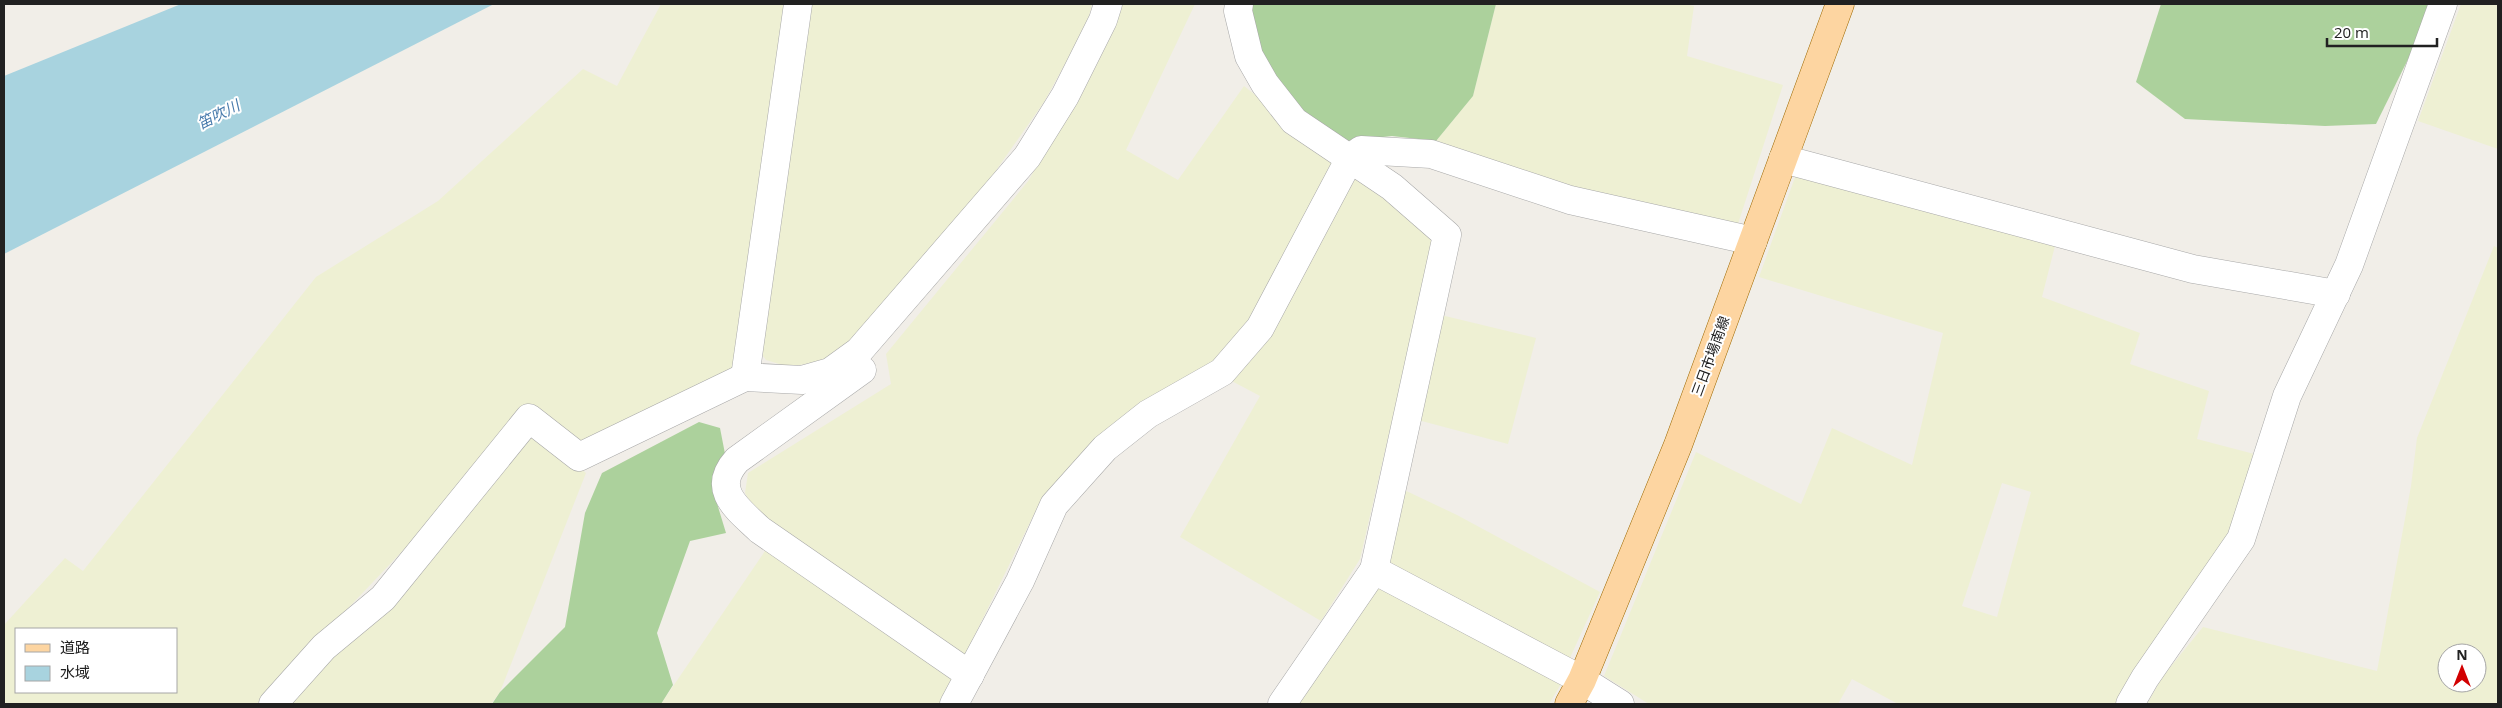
<svg xmlns="http://www.w3.org/2000/svg" width="2502" height="708" viewBox="0 0 2502 708" font-family="'Open Sans','Noto Sans JP',sans-serif">
<rect width="100%" height="100%" fill="#f1eee8"/>
<!-- farmland -->
<g fill="#eef0d3" fill-rule="evenodd">
<path d="M 661,4 L 790,4 L 736,371 L 582,446 L 522,406 L 431,521 L 257,704 L 4,704 L 4,625 L 65,558 L 83,571 L 316,277 L 438,201 L 583,69 L 617,86 ZM 16,629 L 176,629 L 176,692 L 16,692 Z"/>
<polygon points="806,4 1092,4 1087,24 1044,102 990,179 846,345 821,361 789,367 766,360 755,345"/>
<polygon points="1115,4 1195,4 1126,150 1178,180 1244,86 1341,163 1255,318 1214,369 1039,504 962,661 759,517 745,493 748,473 891,384 886,354 1029,180 1099,50"/>
<polygon points="1496,4 1685,4 1694,6 1687,56 1783,85 1737,227 1559,186 1436,141 1473,96"/>
<polygon points="2461,4 2498,4 2498,149 2418,121"/>
<path d="M 1798,169 L 2057,238 L 2042,297 L 2140,333 L 2130,364 L 2209,391 L 2197,439 L 2258,455 L 2233,528 L 2118,704 L 1898,704 L 1852,679 L 1838,704 L 1649,704 L 1604,676 L 1696,452 L 1801,504 L 1832,428 L 1912,465 L 1943,333 L 1759,277 ZM 2002,483 L 2031,492 L 1997,617 L 1962,606 Z"/>
<polygon points="1353,173 1435,235 1360,559 1321,621 1180,537 1260,396 1228,379"/>
<path d="M 2494,246 L 2498,248 L 2498,704 L 2147,704 L 2163,676 L 2203,627 L 2377,671 L 2411,486 L 2417,438 ZM 2447,653 L 2477,653 L 2477,683 L 2447,683 Z"/>
<polygon points="1441,315 1536,338 1508,444 1418,420"/>
<polygon points="530,429 586,473 500,692 491,704 288,704"/>
<polygon points="1400,488 1457,515 1600,592 1569,660 1383,562"/>
<polygon points="767,548 959,675 944,704 661,704"/>
<polygon points="1379,587 1561,684 1549,704 1299,704"/>
</g>
<!-- forest -->
<g fill="#acd19c">
<polygon points="1245,4 1496,4 1473,96 1436,141 1392,136 1346,141 1322,133 1257,54"/>
<polygon points="2161,4 2429,4 2420,35 2376,124 2325,126 2185,119 2136,82"/>
<polygon points="699,422 720,428 726,459 712,487 726,533 690,541 657,633 673,685 661,704 492,704 500,692 565,627 585,513 602,473"/>
</g>
<!-- water -->
<polygon fill="#a8d3df" points="181,4 494,4 4,254 4,76"/>
<g fill="none" stroke-linecap="round" stroke-linejoin="round">
<defs>
<g id="minor">
<polyline points="798,4 745,377 802,380 830,372 859,351 1027,157 1065,96 1103,20 1108,4"/>
<polyline points="1239,4 1238,11 1249,56 1265,84 1294,121 1392,187 1447,235 1374,570"/>
<polyline points="1783,159 2193,269 2336,294"/>
<path d="M 862,370 L 737,460 C 710,490 738,509 760,530 L 970,675"/>
<polyline points="273,704 324,647 383,598 529,418 579,457 745,377"/>
<polyline points="954,704 1020,581 1054,505 1105,448 1148,414 1222,372 1260,328 1350,158 1361,150 1431,154 1570,200 1753,241"/>
<polyline points="1282,704 1374,570 1582,680 1620,704"/>
<polyline points="2130,704 2145,678 2241,539 2287,396 2349,265 2443,4"/>
</g>
<polyline id="major" points="1569,704 1582,680 1678,445 1840,4"/>
</defs>
<!-- minor casing -->
<use href="#minor" stroke="#a8a8a8" stroke-width="29"/>
<!-- major casing -->
<use href="#major" stroke="#9e6900" stroke-width="29"/>
<!-- minor -->
<use href="#minor" stroke="#fff" stroke-width="28"/>
<!-- major -->
<use href="#major" stroke="#fdd5a1" stroke-width="28"/>
</g>
<g text-anchor="middle" dominant-baseline="central" stroke-width="4" stroke-linejoin="round" paint-order="stroke">
<!-- street labels -->
<g font-size="14" fill="#212121" stroke="#fff">
<text transform="translate(1710 356) rotate(-70)">三日市場南線</text>
</g>
<!-- water labels -->
<g font-size="15" font-style="italic" fill="#477aac" stroke="#fff">
<text transform="translate(218 114) rotate(-27)">笛吹川</text>
</g>
</g>
<!-- border -->
<rect width="2502" height="708" fill="none" stroke="#212121" stroke-width="10"/>
<!-- legend -->
<rect x="15" y="628" width="162" height="65" fill="#ffffff" stroke="#a6a6a6"/>
<rect x="25" y="644" width="25" height="8" fill="#fdd5a1" stroke="#a6a6a6"/>
<text x="60" y="653" font-size="15" fill="#212121">道路</text>
<rect x="25" y="666" width="25" height="15" fill="#a8d3df" stroke="#a6a6a6"/>
<text x="60" y="678" font-size="15" fill="#212121">水域</text>
<!-- north arrow -->
<g transform="translate(2462 668)"><circle r="24" fill="#ffffff" stroke="#a6a6a6"/>
<path d="M0-4L9 19L0 12L-9 19Z" fill="#d20001"/>
<text y="-8" font-size="14" font-weight="bold" text-anchor="middle" fill="#212121">N</text>
</g>
<!-- scale -->
<path d="M2327 38v8h110v-8" fill="none" stroke="#212121" stroke-width="2.5"/>
<text x="2334" y="38" font-size="15" fill="#212121" stroke="#ffffff" stroke-width="4" paint-order="stroke">20 m</text>
</svg>
